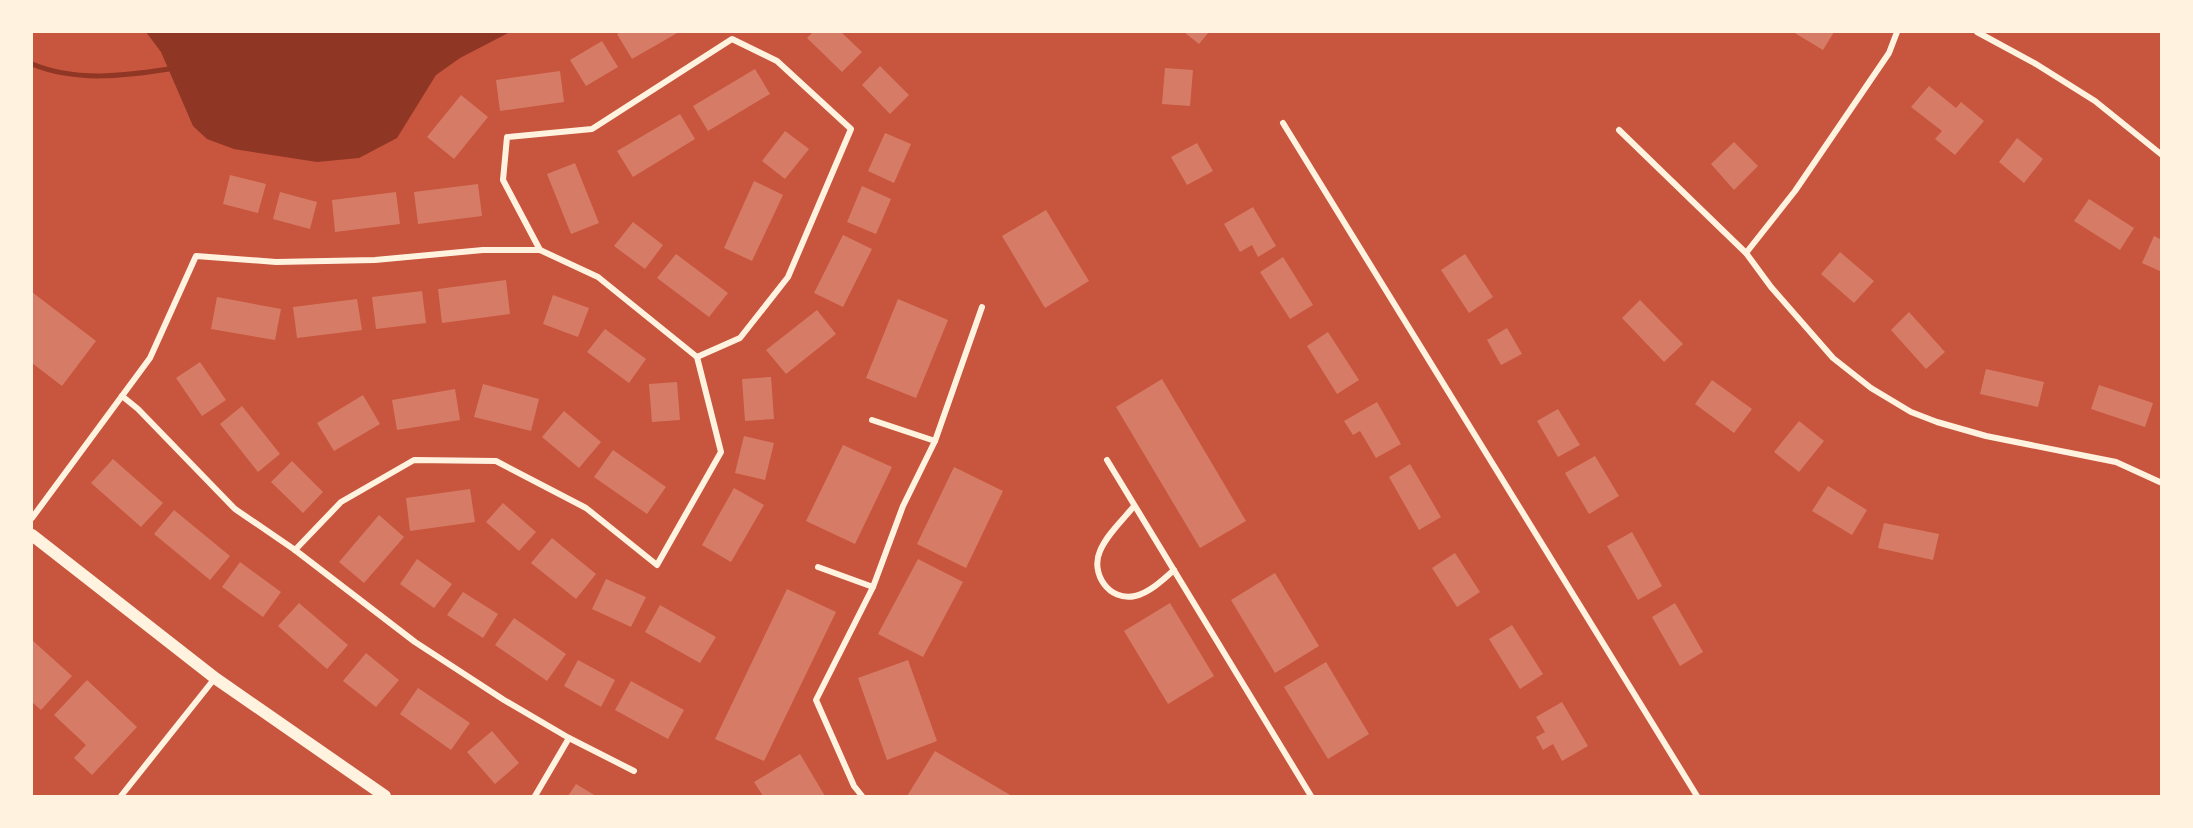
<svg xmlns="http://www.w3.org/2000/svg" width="2193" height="828" viewBox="0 0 2193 828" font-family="'Roboto Serif',serif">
<rect width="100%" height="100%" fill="#c8553d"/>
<!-- water -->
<polygon fill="#8f3625" points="146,32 510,32 460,58 436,75 397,138 359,158 317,162 234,149 207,139 193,126 161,52"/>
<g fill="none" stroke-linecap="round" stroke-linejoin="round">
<!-- stream -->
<path stroke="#8f3625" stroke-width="5" d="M 32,64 C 75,82 124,76 169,69"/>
</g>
<!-- building -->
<g fill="#d67c66">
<polygon points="621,32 679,32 632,59 617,34"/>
<polygon points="813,32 841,32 862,52 842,72 807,38"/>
<polygon points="1184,32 1209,32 1199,44"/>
<polygon points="1793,32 1834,32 1823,50"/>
<polygon points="602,41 618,67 586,86 570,60"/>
<polygon points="880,66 909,95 890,114 862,85"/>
<polygon points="1165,68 1193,70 1190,106 1162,104"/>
<polygon points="755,69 770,94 708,131 693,106"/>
<polygon points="560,71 564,102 500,111 496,80"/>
<polygon points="1929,86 1956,108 1961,102 1984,121 1955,155 1935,139 1942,131 1911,107"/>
<polygon points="461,95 488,117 454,159 427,137"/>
<polygon points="680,114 695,139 633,177 617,151"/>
<polygon points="785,131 809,149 785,179 762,161"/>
<polygon points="885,133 911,144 894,183 868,171"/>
<polygon points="2017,138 2043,159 2024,183 1999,162"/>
<polygon points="1734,142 1758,166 1734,190 1711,164"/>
<polygon points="1197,143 1213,171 1187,185 1171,157"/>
<polygon points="575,163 599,223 571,234 547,174"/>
<polygon points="230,175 266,184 258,213 223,204"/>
<polygon points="754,181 783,195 752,261 724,248"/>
<polygon points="478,184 482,216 418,224 414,192"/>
<polygon points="862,186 891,199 876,234 847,222"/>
<polygon points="280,192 317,202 310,229 273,219"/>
<polygon points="396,192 400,224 335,232 332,200"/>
<polygon points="2089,199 2134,228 2120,250 2074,221"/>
<polygon points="1253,207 1276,246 1258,257 1252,245 1240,252 1224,224"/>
<polygon points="1046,210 1089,281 1045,308 1002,236"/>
<polygon points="633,222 663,245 645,269 614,246"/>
<polygon points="843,235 872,249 843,307 814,293"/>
<polygon points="2154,236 2162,240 2162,272 2142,263"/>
<polygon points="1840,252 1874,281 1854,303 1821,274"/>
<polygon points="676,254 728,293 709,317 657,278"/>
<polygon points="1465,254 1493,297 1469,313 1441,270"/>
<polygon points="1283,257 1313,305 1290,319 1260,272"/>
<polygon points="506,280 510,314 442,323 438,289"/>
<polygon points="422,291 426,323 376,329 372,297"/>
<polygon points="32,292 96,341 62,386 32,363"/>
<polygon points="553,295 589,308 578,337 543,324"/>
<polygon points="217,297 281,309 275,340 211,329"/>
<polygon points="357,299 362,330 297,338 293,307"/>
<polygon points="898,299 948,320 916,398 866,378"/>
<polygon points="1640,300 1683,344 1664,362 1622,318"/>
<polygon points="817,310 836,334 786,374 766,350"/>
<polygon points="1909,312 1945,352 1926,369 1891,330"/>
<polygon points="1507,328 1522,354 1501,365 1487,340"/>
<polygon points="605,329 646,359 629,383 587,352"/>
<polygon points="1328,332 1359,380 1337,394 1307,346"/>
<polygon points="200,362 226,400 202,416 176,378"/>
<polygon points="1986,369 2044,382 2038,407 1980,394"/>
<polygon points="771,377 774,419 745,421 742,379"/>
<polygon points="1162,379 1246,521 1200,548 1116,407"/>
<polygon points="1712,380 1752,409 1734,433 1695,404"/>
<polygon points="677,382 680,420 652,422 649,384"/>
<polygon points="483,384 539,399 531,431 474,417"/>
<polygon points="2099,385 2153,403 2145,427 2091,409"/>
<polygon points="455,389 460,420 397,430 392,400"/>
<polygon points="363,395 380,424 334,451 317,423"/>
<polygon points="1377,402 1401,444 1376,458 1360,431 1353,435 1344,421"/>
<polygon points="242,406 280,454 258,472 220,424"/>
<polygon points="1558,409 1580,445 1558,457 1537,421"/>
<polygon points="564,411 601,442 579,468 542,437"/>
<polygon points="1799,421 1824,441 1799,472 1774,452"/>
<polygon points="744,436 774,443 765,480 735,473"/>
<polygon points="843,445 892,467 855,544 806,521"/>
<polygon points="613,450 666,487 647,514 594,477"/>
<polygon points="1595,456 1619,496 1589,514 1565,473"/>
<polygon points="113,459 163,503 141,527 91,483"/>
<polygon points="292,461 323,492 303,513 271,482"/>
<polygon points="1410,464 1441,517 1419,530 1389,477"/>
<polygon points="954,467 1003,491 966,568 917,544"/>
<polygon points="1828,486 1867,510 1852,535 1812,511"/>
<polygon points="734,488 764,505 731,562 702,545"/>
<polygon points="470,489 475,522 410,531 406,498"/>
<polygon points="503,503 536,532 519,551 486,522"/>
<polygon points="174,510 230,556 210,580 154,534"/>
<polygon points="379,515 404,537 364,583 339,562"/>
<polygon points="1884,523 1939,534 1933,560 1878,548"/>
<polygon points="1632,532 1662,586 1638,600 1607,546"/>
<polygon points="552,538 596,574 576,599 531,563"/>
<polygon points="1455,553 1480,592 1457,607 1432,568"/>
<polygon points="417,559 452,584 434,608 400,584"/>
<polygon points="918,559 963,582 923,657 878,634"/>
<polygon points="240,562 281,592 263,617 222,587"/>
<polygon points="1275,573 1319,646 1275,673 1231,600"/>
<polygon points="606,579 646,597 631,627 592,609"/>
<polygon points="787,589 836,612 764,761 715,739"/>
<polygon points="463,592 498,614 483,638 447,615"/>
<polygon points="299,603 348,645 327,669 278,626"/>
<polygon points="1170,603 1214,676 1168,704 1124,631"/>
<polygon points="1675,603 1703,652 1680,666 1652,617"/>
<polygon points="660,605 716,637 700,663 645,632"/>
<polygon points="514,618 566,654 547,681 495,645"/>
<polygon points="1512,625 1543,674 1520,689 1489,639"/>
<polygon points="32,640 72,676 41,710 32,702"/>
<polygon points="366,653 399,680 376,707 343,681"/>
<polygon points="578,660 615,680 601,707 564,686"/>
<polygon points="908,660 937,741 887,760 858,678"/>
<polygon points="1326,662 1369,734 1328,759 1284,687"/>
<polygon points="87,680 137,727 92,775 74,758 86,745 54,715"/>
<polygon points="631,681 684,710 668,739 615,710"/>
<polygon points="418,688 470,723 451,750 400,714"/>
<polygon points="1562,702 1588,746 1562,761 1553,744 1543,750 1536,737 1545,732 1536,717"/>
<polygon points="492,731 519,763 495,784 467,752"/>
<polygon points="935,751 1012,796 907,796"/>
<polygon points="800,754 825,796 763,796 754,782"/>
<polygon points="576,784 596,796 568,796"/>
</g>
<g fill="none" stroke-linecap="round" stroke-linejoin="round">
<!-- minor -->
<g stroke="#fff3e0" stroke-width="6">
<polyline points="1977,32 2036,64 2095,101 2162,155"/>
<polyline points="1283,123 1697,796"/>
<polyline points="1619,130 1746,253 1771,287 1833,358 1871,388 1911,412 1937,422 1986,436 2116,462 2162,483"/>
<polyline points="540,250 503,180 507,137 592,129 732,39 777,61 851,129 788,277 740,338 697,357"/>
<polyline points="1746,253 1795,191 1889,53 1897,32"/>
<polyline points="122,396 138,409 235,509 295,550 415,642 504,700 569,738 634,771"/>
<polyline points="872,420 935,441"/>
<polyline points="1107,460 1311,796"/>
<path d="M 1134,506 C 1123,520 1107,534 1100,551 C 1090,573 1109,602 1135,596 C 1149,593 1163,580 1174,570"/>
<polyline points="32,518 150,358 196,256 276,262 375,260 483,250 540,250 598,277 697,357 721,452 657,565 586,508 496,461 414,460 341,502 295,550"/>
<polyline points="818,567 873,587"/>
<polyline points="121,796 215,678"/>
<polyline points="535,796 569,738"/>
<polyline points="862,796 854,786 816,700 873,587 903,506 935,441 982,307"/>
</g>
<!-- secondary -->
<polyline stroke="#fff3e0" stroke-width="12" points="32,535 215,678 385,796"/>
</g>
<!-- border -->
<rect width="2193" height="828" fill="none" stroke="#fff3e0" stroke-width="66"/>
</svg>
